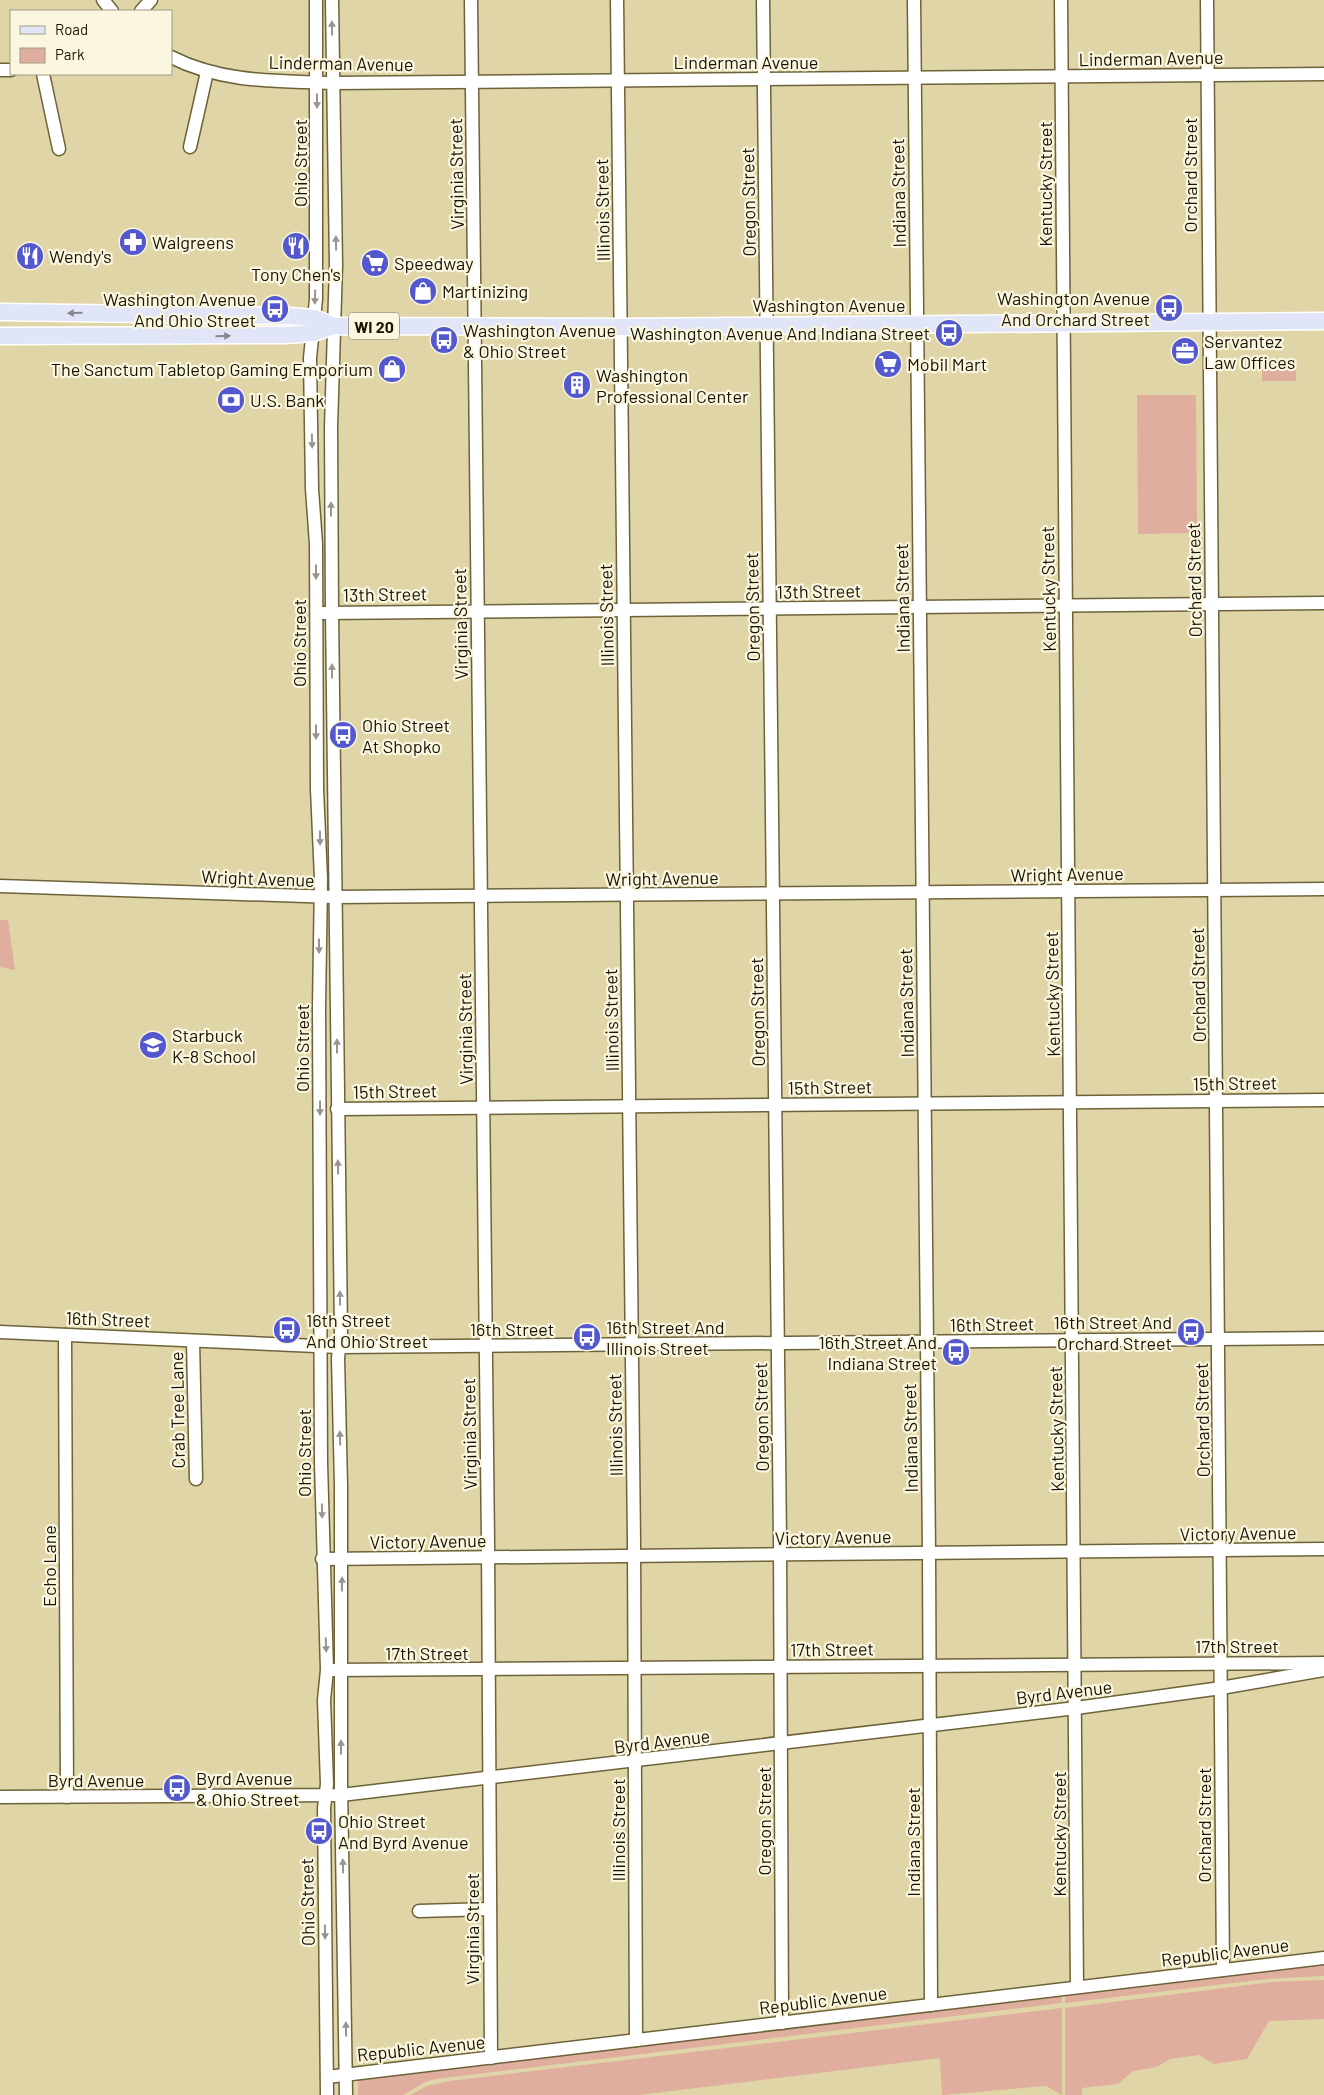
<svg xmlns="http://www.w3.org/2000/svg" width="1324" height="2095" viewBox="0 0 1324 2095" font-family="Barlow,sans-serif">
<rect width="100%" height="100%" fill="#e0d5a7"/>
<!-- green -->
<g fill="#dfae9f">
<rect x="1262" y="364" width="34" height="17"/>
<polygon points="1137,395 1196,395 1197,533 1138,534"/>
<polygon points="0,920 8,920 15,970 0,967"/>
<polygon points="1324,1963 1324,1976 1267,1979 1065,2003 1065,1994"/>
<polygon points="1324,1980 1324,2019 1269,2021 1247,2059 1214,2064 1199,2055 1170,2059 1157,2067 1133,2071 1118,2084 1082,2088 1082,2095 1065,2095 1065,2008 1272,1982"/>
<polygon points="1062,1995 1062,2003 436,2079 425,2082 403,2095 358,2095 358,2081 361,2079"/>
<polygon points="1062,2008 1062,2095 1046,2086 942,2095 940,2058 639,2095 410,2095 427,2086 450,2081"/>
</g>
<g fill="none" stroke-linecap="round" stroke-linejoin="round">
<defs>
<g id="minor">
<polyline points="103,0 112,11"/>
<polyline points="316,0 316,299 310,358 312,489 316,544 317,789 321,879 319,1007 321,1463 327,1670 324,1700 327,1784 324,1808 327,2095"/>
<polyline points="332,0 336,265 331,427 332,613 341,1332 338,1358 341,1486 341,1784 346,2095"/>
<polyline points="471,0 488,1544 491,2058"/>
<polyline points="617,0 634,1542 636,2040"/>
<polyline points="763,0 780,1541 782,2023"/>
<polyline points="914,0 929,1553 931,2005"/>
<polyline points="1061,0 1077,1987"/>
<polyline points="1207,0 1223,1970"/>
<polyline points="141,11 151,0"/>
<path d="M 171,57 C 222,83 278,81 333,83 L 1324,74"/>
<polyline points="0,70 11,70"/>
<polyline points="43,74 59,149"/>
<polyline points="190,147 207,72"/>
<polyline points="324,613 1324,603"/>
<polyline points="0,886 335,897 1324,889"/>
<polyline points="337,1109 1324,1100"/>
<polyline points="0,1332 339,1347 1324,1338"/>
<polyline points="65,1335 67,1797"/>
<polyline points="193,1341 196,1479"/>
<polyline points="322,1559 1324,1549"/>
<polyline points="332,1670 1324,1663"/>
<polyline points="0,1797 341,1795 1076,1708 1221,1688 1324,1670"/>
<polyline points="419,1911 490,1909"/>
<polyline points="327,2077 1324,1958"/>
</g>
<g id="major">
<polyline points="0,312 289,316 314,318 334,326"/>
<polyline points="0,336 285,335 313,333 334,326 621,327 1324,321"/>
</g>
</defs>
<!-- minor casing -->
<use href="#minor" stroke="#6d6339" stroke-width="15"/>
<!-- major casing -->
<use href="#major" stroke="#fff" stroke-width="19"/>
<!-- minor -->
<use href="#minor" stroke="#fff" stroke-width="12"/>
<!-- major -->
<use href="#major" stroke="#e0e5f8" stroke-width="16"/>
</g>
<!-- one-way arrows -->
<defs><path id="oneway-solid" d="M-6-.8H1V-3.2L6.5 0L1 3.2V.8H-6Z" transform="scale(1.25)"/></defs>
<g fill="#97958e">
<use href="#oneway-solid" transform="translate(332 28) rotate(-91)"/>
<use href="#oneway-solid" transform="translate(317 101) rotate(90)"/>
<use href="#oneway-solid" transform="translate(336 243) rotate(-91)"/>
<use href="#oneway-solid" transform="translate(315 297) rotate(92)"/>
<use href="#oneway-solid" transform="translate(312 441) rotate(89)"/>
<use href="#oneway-solid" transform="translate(331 509) rotate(-90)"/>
<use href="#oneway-solid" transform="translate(316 572) rotate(90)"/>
<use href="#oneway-solid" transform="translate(332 671) rotate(-90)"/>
<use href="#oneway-solid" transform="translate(316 732) rotate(90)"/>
<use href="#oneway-solid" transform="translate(320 838) rotate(89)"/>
<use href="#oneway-solid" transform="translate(319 946) rotate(90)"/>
<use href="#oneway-solid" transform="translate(337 1046) rotate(-90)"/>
<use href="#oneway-solid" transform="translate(320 1108) rotate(90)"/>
<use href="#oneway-solid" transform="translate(338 1167) rotate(-91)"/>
<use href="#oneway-solid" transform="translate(340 1298) rotate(-91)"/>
<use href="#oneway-solid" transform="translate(340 1438) rotate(-92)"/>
<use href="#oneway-solid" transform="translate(322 1511) rotate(89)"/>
<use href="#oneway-solid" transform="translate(342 1584) rotate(-89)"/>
<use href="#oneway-solid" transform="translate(326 1645) rotate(88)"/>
<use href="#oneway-solid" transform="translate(341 1747) rotate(-90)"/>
<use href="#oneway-solid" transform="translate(343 1866) rotate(-91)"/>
<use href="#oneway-solid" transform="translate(325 1932) rotate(89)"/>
<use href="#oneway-solid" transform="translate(346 2029) rotate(-91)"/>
</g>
<g fill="#86878a">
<use href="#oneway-solid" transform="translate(75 313) rotate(179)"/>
<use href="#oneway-solid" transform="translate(223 336) rotate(-1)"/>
</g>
<!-- icons -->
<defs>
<symbol id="pharmacy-disc" viewBox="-11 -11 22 22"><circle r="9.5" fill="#5458cf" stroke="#fbf6df"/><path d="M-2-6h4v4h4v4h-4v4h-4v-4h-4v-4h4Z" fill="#fff"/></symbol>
<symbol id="restaurant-disc" viewBox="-11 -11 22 22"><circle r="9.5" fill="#5458cf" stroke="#fbf6df"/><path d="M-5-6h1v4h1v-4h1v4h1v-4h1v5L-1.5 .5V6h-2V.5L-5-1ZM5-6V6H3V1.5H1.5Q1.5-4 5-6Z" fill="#fff"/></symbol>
<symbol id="supermarket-disc" viewBox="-11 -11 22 22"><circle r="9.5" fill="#5458cf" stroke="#fbf6df"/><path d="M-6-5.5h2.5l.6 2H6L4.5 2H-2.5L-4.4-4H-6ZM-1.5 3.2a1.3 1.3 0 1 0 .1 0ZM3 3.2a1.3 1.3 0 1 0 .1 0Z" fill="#fff"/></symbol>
<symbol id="shop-disc" viewBox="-11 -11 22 22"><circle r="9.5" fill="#5458cf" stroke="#fbf6df"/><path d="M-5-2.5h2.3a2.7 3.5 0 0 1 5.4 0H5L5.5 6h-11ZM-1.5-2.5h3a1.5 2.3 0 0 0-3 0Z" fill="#fff"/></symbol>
<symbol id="bus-disc" viewBox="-11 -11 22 22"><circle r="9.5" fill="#5458cf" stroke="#fbf6df"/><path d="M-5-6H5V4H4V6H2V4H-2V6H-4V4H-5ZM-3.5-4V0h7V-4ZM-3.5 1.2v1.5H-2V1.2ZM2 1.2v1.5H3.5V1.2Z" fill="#fff"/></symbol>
<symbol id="office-disc" viewBox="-11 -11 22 22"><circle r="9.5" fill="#5458cf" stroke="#fbf6df"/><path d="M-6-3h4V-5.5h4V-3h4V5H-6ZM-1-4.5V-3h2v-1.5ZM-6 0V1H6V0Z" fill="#fff"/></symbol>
<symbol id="building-disc" viewBox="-11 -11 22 22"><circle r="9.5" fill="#5458cf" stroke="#fbf6df"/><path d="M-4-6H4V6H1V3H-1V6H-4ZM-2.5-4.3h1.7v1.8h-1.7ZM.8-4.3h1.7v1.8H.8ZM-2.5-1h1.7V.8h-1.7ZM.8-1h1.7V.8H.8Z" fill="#fff"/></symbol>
<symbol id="bank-disc" viewBox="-11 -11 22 22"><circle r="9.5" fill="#5458cf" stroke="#fbf6df"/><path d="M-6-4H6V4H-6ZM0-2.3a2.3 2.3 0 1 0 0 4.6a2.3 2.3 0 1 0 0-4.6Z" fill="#fff"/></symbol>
<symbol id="school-disc" viewBox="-11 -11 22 22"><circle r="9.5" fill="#5458cf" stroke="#fbf6df"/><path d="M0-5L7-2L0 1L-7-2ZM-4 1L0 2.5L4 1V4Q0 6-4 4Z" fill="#fff"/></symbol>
</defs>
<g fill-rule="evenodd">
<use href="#pharmacy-disc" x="117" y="226" width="32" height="32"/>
<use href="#restaurant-disc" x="280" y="230" width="32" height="32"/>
<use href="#restaurant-disc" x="14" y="240" width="32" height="32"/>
<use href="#supermarket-disc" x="359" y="247" width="32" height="32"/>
<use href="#shop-disc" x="407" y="275" width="32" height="32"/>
<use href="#bus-disc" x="1153" y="292" width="32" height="32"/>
<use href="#bus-disc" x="259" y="293" width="32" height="32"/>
<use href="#bus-disc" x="933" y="317" width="32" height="32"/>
<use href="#bus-disc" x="428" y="324" width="32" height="32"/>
<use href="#office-disc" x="1169" y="335" width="32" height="32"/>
<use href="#supermarket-disc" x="872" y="348" width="32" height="32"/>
<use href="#shop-disc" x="376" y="353" width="32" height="32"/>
<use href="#building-disc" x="561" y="369" width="32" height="32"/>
<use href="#bank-disc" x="215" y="384" width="32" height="32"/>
<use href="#bus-disc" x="327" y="719" width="32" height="32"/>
<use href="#school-disc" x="137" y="1029" width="32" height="32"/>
<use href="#bus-disc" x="271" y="1314" width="32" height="32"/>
<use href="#bus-disc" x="1175" y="1316" width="32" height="32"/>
<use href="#bus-disc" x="571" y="1321" width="32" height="32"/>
<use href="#bus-disc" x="940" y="1336" width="32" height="32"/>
<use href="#bus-disc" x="161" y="1772" width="32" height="32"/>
<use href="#bus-disc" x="303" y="1815" width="32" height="32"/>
</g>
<g text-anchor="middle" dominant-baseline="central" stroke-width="4.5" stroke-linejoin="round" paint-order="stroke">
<!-- shield labels -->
<rect fill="#fbf6df" stroke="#5c5846" stroke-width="1" x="349" y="312.5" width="50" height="27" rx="4"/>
<g font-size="16" font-weight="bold" fill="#181404">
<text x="374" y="326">WI 20</text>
</g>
<!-- street labels -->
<g font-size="18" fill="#181404" stroke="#fbf6df">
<text transform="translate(1151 58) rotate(-1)">Linderman Avenue</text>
<text x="746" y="62">Linderman Avenue</text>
<text transform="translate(341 63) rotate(1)">Linderman Avenue</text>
<text transform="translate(300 163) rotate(-90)">Ohio Street</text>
<text transform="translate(456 174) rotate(-91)">Virginia Street</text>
<text transform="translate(1190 175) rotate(-90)">Orchard Street</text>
<text transform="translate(1045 184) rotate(-90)">Kentucky Street</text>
<text transform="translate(898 193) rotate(-91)">Indiana Street</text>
<text transform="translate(748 202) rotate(-91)">Oregon Street</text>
<text transform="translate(602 210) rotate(-91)">Illinois Street</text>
<text x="829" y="305">Washington Avenue</text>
<text transform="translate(1194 580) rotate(-91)">Orchard Street</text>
<text transform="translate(1048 589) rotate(-91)">Kentucky Street</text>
<text transform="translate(819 591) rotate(-1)">13th Street</text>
<text transform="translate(385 594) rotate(-1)">13th Street</text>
<text transform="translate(902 598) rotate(-91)">Indiana Street</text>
<text transform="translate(752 607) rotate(-91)">Oregon Street</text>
<text transform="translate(606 615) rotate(-91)">Illinois Street</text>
<text transform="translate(460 624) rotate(-91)">Virginia Street</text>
<text transform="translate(299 643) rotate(-90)">Ohio Street</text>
<text transform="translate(1067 874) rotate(-1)">Wright Avenue</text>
<text transform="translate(258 878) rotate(2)">Wright Avenue</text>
<text transform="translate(662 878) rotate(-1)">Wright Avenue</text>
<text transform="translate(1198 985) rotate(-91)">Orchard Street</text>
<text transform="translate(1052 994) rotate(-91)">Kentucky Street</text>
<text transform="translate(906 1003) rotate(-91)">Indiana Street</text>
<text transform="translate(757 1012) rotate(-91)">Oregon Street</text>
<text transform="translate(611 1020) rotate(-91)">Illinois Street</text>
<text transform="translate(465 1029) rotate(-91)">Virginia Street</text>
<text transform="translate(302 1048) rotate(-90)">Ohio Street</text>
<text transform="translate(1235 1083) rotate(-1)">15th Street</text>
<text transform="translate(830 1087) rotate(-1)">15th Street</text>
<text transform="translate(395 1091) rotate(-1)">15th Street</text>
<text transform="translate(108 1319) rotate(2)">16th Street</text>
<text transform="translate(992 1324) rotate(-1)">16th Street</text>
<text x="512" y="1329">16th Street</text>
<text transform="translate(177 1410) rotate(-91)">Crab Tree Lane</text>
<text transform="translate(761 1417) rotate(-91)">Oregon Street</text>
<text transform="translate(1202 1420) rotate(-91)">Orchard Street</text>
<text transform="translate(615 1425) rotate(-91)">Illinois Street</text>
<text transform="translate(1056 1429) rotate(-91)">Kentucky Street</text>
<text transform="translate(469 1434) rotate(-91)">Virginia Street</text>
<text transform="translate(910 1438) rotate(-91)">Indiana Street</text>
<text transform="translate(304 1453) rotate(-90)">Ohio Street</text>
<text transform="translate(1238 1533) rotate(-1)">Victory Avenue</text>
<text transform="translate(833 1537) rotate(-1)">Victory Avenue</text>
<text transform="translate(428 1541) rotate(-1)">Victory Avenue</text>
<text transform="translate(49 1566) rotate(-90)">Echo Lane</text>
<text x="1237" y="1646">17th Street</text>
<text transform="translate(832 1649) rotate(-1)">17th Street</text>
<text x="427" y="1653">17th Street</text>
<text transform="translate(1064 1692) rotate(-7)">Byrd Avenue</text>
<text transform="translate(662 1741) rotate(-7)">Byrd Avenue</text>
<text x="96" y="1780">Byrd Avenue</text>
<text transform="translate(764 1821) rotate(-90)">Oregon Street</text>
<text transform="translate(1204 1825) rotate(-90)">Orchard Street</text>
<text transform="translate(618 1830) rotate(-90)">Illinois Street</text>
<text transform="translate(1059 1834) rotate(-90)">Kentucky Street</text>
<text transform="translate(913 1842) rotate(-90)">Indiana Street</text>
<text transform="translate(307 1902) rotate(-91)">Ohio Street</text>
<text transform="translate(472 1929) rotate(-90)">Virginia Street</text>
<text transform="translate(1225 1952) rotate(-7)">Republic Avenue</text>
<text transform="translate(823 2000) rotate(-7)">Republic Avenue</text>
<text transform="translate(421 2048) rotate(-6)">Republic Avenue</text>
</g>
<!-- poi labels -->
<g font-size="18" fill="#181404" stroke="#fbf6df" text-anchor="start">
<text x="152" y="242">Walgreens</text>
<text x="49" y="256">Wendy's</text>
<text x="394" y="263">Speedway</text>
<text x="296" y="274" text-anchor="middle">Tony Chen's</text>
<text x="442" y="291">Martinizing</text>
<text x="1150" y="298" text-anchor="end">Washington Avenue<tspan x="1150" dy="21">And Orchard Street</tspan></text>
<text x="256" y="299" text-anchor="end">Washington Avenue<tspan x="256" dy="21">And Ohio Street</tspan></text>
<text x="463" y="330">Washington Avenue<tspan x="463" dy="21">&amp; Ohio Street</tspan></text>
<text x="930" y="333" text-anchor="end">Washington Avenue And Indiana Street</text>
<text x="1204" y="341">Servantez<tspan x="1204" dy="21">Law Offices</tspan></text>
<text x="907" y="364">Mobil Mart</text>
<text x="373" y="369" text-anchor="end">The Sanctum Tabletop Gaming Emporium</text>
<text x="596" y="375">Washington<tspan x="596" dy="21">Professional Center</tspan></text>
<text x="250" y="400">U.S. Bank</text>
<text x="362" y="725">Ohio Street<tspan x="362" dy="21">At Shopko</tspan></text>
<text x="172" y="1035">Starbuck<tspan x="172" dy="21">K-8 School</tspan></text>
<text x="306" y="1320">16th Street<tspan x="306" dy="21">And Ohio Street</tspan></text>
<text x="1172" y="1322" text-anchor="end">16th Street And<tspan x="1172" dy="21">Orchard Street</tspan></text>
<text x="606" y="1327">16th Street And<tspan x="606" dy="21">Illinois Street</tspan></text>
<text x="937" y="1342" text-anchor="end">16th Street And<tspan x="937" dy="21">Indiana Street</tspan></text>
<text x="196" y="1778">Byrd Avenue<tspan x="196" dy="21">&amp; Ohio Street</tspan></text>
<text x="338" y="1821">Ohio Street<tspan x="338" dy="21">And Byrd Avenue</tspan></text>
</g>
</g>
<!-- legend -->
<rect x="10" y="10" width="162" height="65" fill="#fbf6df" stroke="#a09c87"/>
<rect x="20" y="26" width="25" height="8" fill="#e0e5f8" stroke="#a09c87"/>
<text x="55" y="35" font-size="15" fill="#181404">Road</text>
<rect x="20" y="48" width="25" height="15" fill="#dfae9f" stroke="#a09c87"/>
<text x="55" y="60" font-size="15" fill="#181404">Park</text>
</svg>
